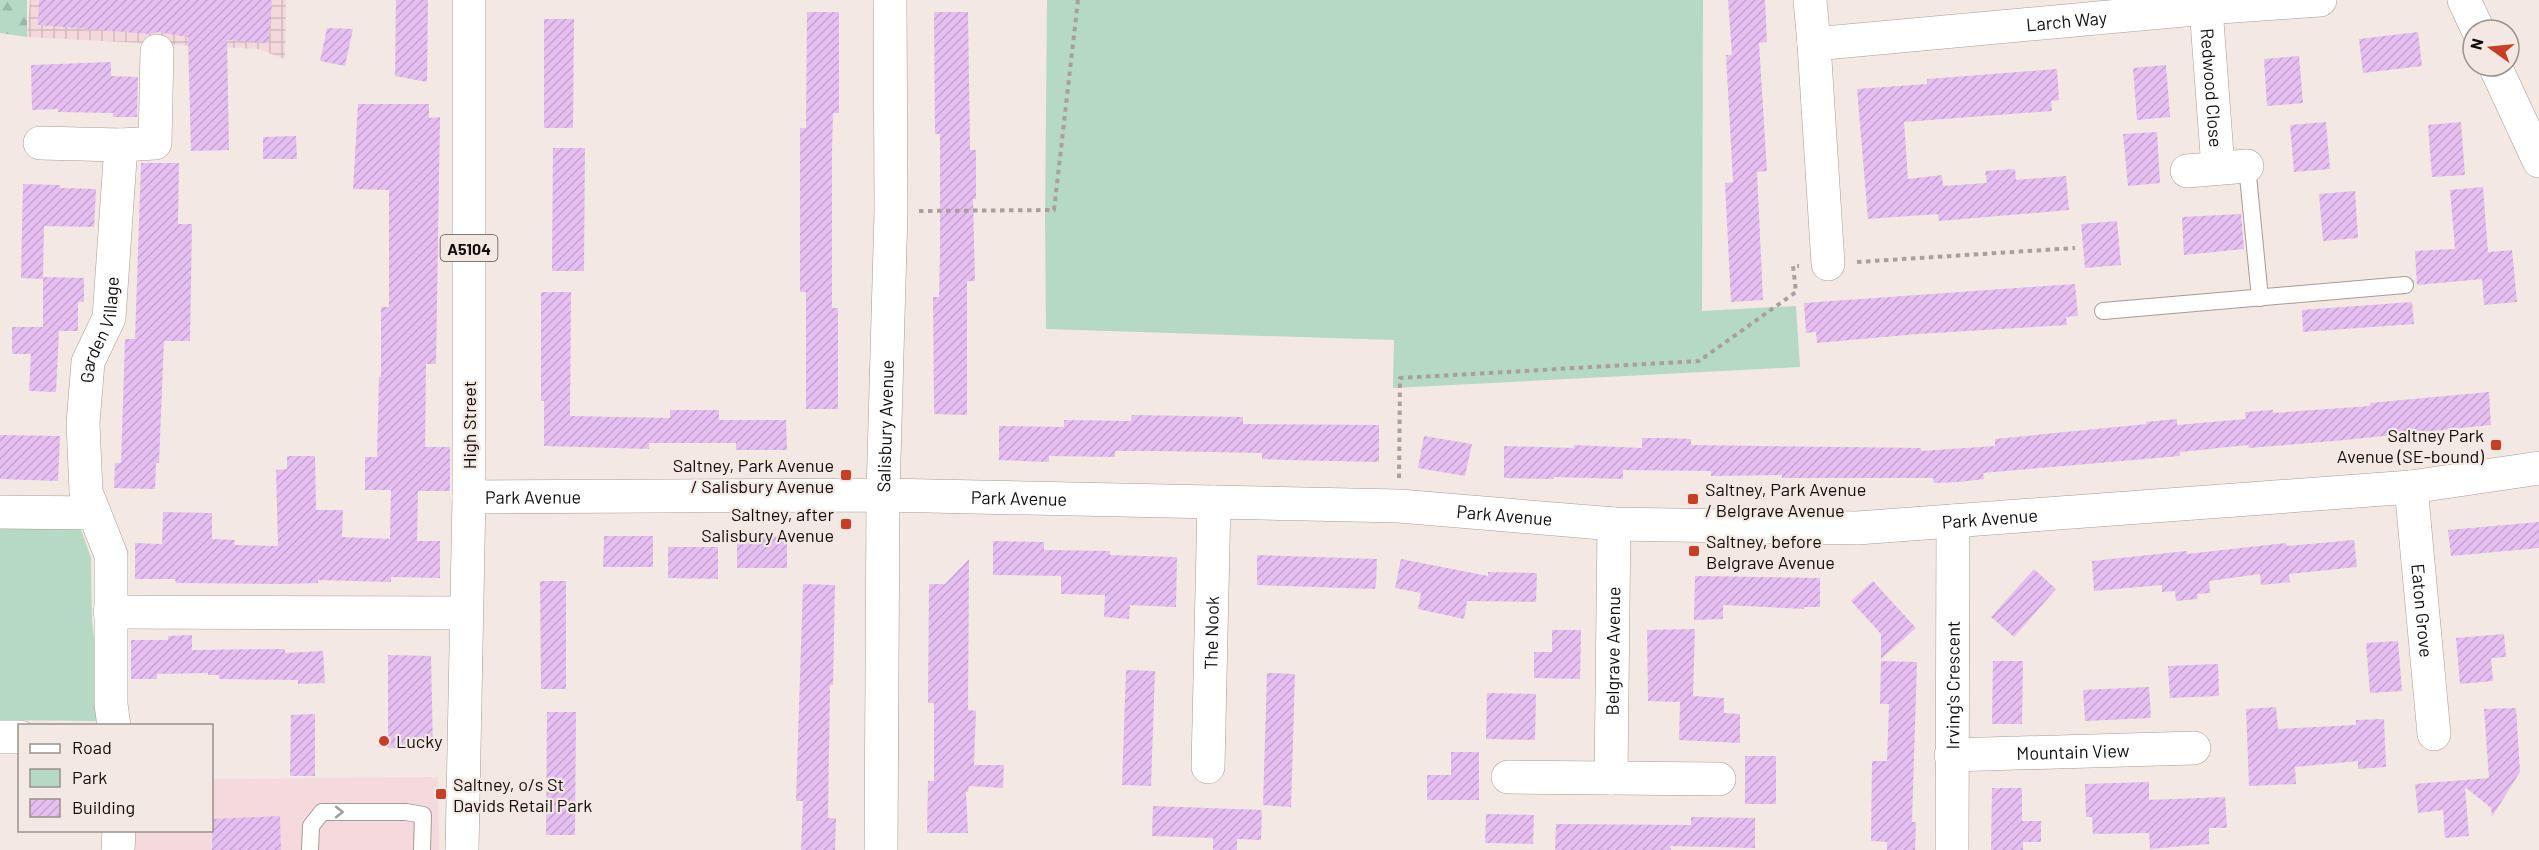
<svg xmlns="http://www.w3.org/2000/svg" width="2539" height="850" viewBox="0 0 2539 850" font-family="Barlow,sans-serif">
<defs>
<pattern id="industrial-grid" width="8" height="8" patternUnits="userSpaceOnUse" patternTransform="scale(1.5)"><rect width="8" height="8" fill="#f4d9dc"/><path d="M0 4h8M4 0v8" fill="none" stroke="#d0b9bc"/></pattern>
<pattern id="forest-firs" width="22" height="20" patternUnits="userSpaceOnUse" patternTransform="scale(1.5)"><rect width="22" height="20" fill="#b5d9c3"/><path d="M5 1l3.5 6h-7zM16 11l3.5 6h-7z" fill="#9bb9a6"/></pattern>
<pattern id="building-hatch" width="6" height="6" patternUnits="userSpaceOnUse" patternTransform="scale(1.5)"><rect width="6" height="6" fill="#e5bff2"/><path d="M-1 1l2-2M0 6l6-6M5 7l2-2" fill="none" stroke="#c3a3ce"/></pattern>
</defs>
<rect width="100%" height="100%" fill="#f4e8e2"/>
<!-- commercial -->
<polygon fill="#f4d9dd" points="438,777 439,850 134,850 134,831 212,830 212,779"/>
<!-- industrial -->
<polygon fill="url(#industrial-grid)" points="30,0 286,0 285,59 258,49 27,37"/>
<!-- forest -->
<polygon fill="url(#forest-firs)" points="0,0 27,0 27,37 0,33"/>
<!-- green -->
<g fill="#b5d9c3">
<polygon points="1047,0 1703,0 1702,311 1796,306 1800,367 1393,388 1394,340 1046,329 1045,220"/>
<polygon points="0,522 79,524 91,558 92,621 95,648 94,690 99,721 0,720"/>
</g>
<!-- building -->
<g fill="url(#building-hatch)">
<polygon points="39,0 272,0 269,43 227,40 229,150 191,151 188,37 158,32 150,34 38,25"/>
<polygon points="396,0 428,0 427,82 395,76"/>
<polygon points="1728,0 1765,0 1767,42 1759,43 1767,171 1757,172 1763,300 1731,302 1725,183 1733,182 1726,55 1732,55"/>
<polygon points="807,12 839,12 839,113 833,113 832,151 832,308 838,308 838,409 806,409 806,292 800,292 800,128 806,128"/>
<polygon points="934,12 968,12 970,150 976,150 976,199 973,199 975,281 967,281 967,415 934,414 933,297 939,297 940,256 940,134 935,134"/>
<polygon points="544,19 574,19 573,128 544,128"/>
<polygon points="327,28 353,29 345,66 320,61"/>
<polygon points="2418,32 2422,66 2363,73 2359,39"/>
<polygon points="2299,56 2303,103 2267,106 2264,59"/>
<polygon points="111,62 111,76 138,77 137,117 113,117 113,113 58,112 58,109 32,110 31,65"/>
<polygon points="2166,65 2170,117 2137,120 2133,68"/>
<polygon points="2057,69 2059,100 2051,101 2052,111 1904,122 1908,179 1942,175 1943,186 1987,183 1985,171 2015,169 2016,180 2066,176 2069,210 1939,221 1938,214 1868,219 1857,89 1927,84 1927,79"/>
<polygon points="358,104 429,104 429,118 440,117 436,364 426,364 425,447 450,447 450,491 418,491 417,541 440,541 440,578 391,577 391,582 318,580 318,583 284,584 176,583 175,579 135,579 135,543 162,544 163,512 212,513 212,539 235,540 234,545 278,546 276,470 287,469 287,456 315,456 316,510 343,510 342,537 390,539 391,490 365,490 365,457 377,457 379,377 381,377 381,307 389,307 389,190 353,189"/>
<polygon points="2326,122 2330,169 2294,172 2290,125"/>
<polygon points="2461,122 2465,175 2432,177 2428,125"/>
<polygon points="2157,132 2160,183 2128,186 2123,134"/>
<polygon points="296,136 297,159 263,159 263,137"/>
<polygon points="553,148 585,148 584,271 552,271"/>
<polygon points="141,163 179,163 178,224 192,224 190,341 164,341 159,463 156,463 155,489 114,488 115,463 121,463 125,339 135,339"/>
<polygon points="23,184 60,185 60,188 96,189 94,227 44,226 43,277 84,278 84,302 78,302 78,331 59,331 56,392 29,391 31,354 12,354 12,327 43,327 43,279 21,278"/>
<polygon points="2483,187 2488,252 2512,250 2517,302 2484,305 2482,279 2417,285 2415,251 2455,249 2450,190"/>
<polygon points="2355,191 2358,238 2323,241 2319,194"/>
<polygon points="2241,214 2244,249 2184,255 2182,217"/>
<polygon points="2117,221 2121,265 2085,268 2081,224"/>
<polygon points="2075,284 2078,316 2066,317 2067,325 1918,334 1817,343 1816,332 1806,333 1804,303"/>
<polygon points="541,292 571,292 570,416 670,418 670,410 719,410 719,420 786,420 787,450 736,450 736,443 649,443 649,449 544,446 544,401 541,401"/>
<polygon points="2412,302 2414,324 2303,332 2302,310"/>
<polygon points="2489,392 2491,425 2345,440 2249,448 2248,445 2180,452 2180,456 1983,473 1984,479 1959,482 1934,483 1933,478 1782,478 1782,475 1711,476 1711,471 1623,470 1623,479 1554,477 1554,479 1504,478 1504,446 1574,448 1574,445 1642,448 1642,438 1667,438 1691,439 1691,445 1921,448 1921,451 1995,446 1995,439 2147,424 2146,422 2177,419 2177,425 2246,419 2245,412 2273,410 2273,413 2370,406 2370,403"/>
<polygon points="1132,415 1243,417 1243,424 1379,425 1379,462 1286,460 1262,459 1262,453 1155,451 1115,451 1115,457 1049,456 1049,462 999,460 999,426 1064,427 1064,420 1131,421"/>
<polygon points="0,435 60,436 58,481 0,479"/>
<polygon points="1424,436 1472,444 1465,476 1418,468"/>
<polygon points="2539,522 2539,548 2451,556 2448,530"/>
<polygon points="604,536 653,536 653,567 603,567"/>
<polygon points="737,536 787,537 787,568 737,568"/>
<polygon points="2354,540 2357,567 2289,574 2290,582 2261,585 2260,574 2209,581 2210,593 2197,594 2198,599 2176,601 2175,591 2162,592 2162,585 2094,591 2092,561 2187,551 2187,554 2286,543 2287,546"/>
<polygon points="993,541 1044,542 1044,550 1110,551 1110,555 1177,557 1176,607 1130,605 1129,619 1104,617 1105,595 1061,594 1061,576 993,575"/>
<polygon points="668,547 718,547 718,579 668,578"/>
<polygon points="1257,555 1377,559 1376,584 1375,589 1257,585"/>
<polygon points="969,559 968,710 976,711 974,765 1004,765 1003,788 969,786 968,792 966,792 968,833 927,833 928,781 934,781 934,703 928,703 929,584 945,584"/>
<polygon points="1401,559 1488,576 1488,572 1537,573 1536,602 1467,601 1464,619 1418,609 1421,593 1395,588"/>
<polygon points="2034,569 2056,589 2014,637 1991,617"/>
<polygon points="1695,576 1820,578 1820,607 1804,607 1804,609 1723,605 1723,619 1694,620"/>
<polygon points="540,581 566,581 566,689 541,689"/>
<polygon points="1873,581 1916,628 1881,659 1881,634 1851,601"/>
<polygon points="803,584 835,585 833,685 830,685 828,818 836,818 835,850 801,850 803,801 796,801"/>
<polygon points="1695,629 1693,696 1724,698 1724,713 1740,714 1740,743 1679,740 1680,702 1648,701 1647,630"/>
<polygon points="1552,630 1581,630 1580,679 1534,678 1534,652 1552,652"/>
<polygon points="2504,634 2506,657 2491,658 2493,681 2460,684 2456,638"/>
<polygon points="192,635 192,650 285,649 285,653 323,651 325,683 298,684 298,680 219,679 219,675 208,675 208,673 157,674 157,679 131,679 131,640 168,640 168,636"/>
<polygon points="2398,641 2402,691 2370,693 2366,643"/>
<polygon points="388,655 431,656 433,748 388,748"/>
<polygon points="1881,661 1917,662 1912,822 1916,822 1915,850 1887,850 1887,842 1871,841 1872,761 1887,761 1889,704 1880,704"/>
<polygon points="1993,661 2023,661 2022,724 1992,724"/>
<polygon points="2218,664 2219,696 2170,698 2168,666"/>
<polygon points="1126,670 1155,671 1151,786 1122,785"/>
<polygon points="1267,673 1295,674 1291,807 1263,805"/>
<polygon points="2149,687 2151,718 2085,721 2083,690"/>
<polygon points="1487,693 1536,694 1535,740 1486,739"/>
<polygon points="2276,707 2278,729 2356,725 2356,720 2384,719 2386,767 2358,769 2358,761 2295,767 2296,784 2249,786 2246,709"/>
<polygon points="2516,708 2520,772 2492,817 2491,808 2465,787 2469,836 2445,838 2443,810 2418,813 2415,784 2489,778 2484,709"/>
<polygon points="547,712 576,712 575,835 546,835"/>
<polygon points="315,714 315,776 290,776 291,715"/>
<polygon points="1451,752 1479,752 1479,800 1427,800 1427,775 1451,775"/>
<rect x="1745" y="756" width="31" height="48"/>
<polygon points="2149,782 2149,800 2225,797 2227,828 2209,828 2209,844 2150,849 2149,833 2093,834 2092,817 2086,817 2085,784"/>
<polygon points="1992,788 2022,788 2022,821 2041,821 2041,842 2023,842 2023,850 1991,850"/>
<polygon points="1153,806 1262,810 1261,840 1237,839 1237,850 1213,850 1213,838 1152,836"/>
<polygon points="1486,814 1534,815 1533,844 1485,843"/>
<polygon points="280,816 281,850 212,850 212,819"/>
<polygon points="1691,817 1755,818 1755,848 1670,846 1671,850 1555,850 1556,824 1691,825"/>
</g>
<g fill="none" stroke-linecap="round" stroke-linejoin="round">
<defs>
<g id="service">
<polyline points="2247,166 2260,298"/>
<polyline points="2103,311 2405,285"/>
<polyline points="310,850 311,826 322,812 406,812 423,815 422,850"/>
</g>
<g id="minor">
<polyline points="1810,0 1814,44"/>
<path id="s1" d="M 2206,8 L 2218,168"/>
<polyline points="40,143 121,145"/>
<polyline points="2187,171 2247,166"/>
<path id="s2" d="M 1828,264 L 1814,44 L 2206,8 L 2320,0"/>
<path id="s3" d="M 2411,487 L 2434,734"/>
<path id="s4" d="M 469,497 L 883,495 L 1399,506 L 1614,524 L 1857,528 L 2411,487 L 2539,468"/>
<polyline points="0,512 94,513"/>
<polyline points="110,612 466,613"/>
<path id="s5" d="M 114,726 L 111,704 L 111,555 L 86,492 L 83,423 L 88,362 L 109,318 L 121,145 L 155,143 L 157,51"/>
<polyline points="0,737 20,737"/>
<path id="s6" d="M 1951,755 L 2194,748"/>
<path id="s7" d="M 1208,767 L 1214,502"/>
<path id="s8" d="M 1508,777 L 1611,778 L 1614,524"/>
<polyline points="1611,778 1719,779"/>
<polyline points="118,850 119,830"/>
<path id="s9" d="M 881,850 L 883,495 L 891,211 L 890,0"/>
<path id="s10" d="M 1952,850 L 1953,521"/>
</g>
<g id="tertiary">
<polyline points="2464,0 2478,30"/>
<polyline points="2495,66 2539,161"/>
</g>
<polyline id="primary" points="462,850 469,497 469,0"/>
</defs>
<!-- service casing -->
<use href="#service" stroke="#a69b96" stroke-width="18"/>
<!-- minor casing -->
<use href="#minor" stroke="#a69b96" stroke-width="34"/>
<!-- tertiary casing -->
<use href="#tertiary" stroke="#a69b96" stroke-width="34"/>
<!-- primary casing -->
<use href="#primary" stroke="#a69b96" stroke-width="34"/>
<!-- path -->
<g stroke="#a9a09b" stroke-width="4" stroke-dasharray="4.5 4.5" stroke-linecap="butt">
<polyline points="919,211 1054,210 1078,0"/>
<polyline points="1857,262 2075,248"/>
<polyline points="1399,478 1400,378 1699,361 1796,292 1793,266 1799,266"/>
</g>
<!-- service -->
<use href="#service" stroke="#fff" stroke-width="16"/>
<!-- minor -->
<use href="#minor" stroke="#fff" stroke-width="33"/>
<!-- tertiary -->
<use href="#tertiary" stroke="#fff" stroke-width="33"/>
<!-- primary -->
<use href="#primary" stroke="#fff" stroke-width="33"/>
</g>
<!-- one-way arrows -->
<defs><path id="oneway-chevron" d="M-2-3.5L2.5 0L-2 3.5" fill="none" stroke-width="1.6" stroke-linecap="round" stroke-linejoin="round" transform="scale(1.5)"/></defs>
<use stroke="#a09f9e" href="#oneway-chevron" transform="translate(339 812)"/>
<!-- markers -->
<g fill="#c93e27" stroke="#f4e8e2" stroke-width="2">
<rect x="2490" y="439" width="12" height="12" rx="3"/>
<rect x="840" y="469" width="12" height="12" rx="3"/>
<rect x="1687" y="493" width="12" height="12" rx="3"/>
<rect x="840" y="518" width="12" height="12" rx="3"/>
<rect x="1688" y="545" width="12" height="12" rx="3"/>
<circle cx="384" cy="741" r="6"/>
<rect x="435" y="788" width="12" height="12" rx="3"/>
</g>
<g text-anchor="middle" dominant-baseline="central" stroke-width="4.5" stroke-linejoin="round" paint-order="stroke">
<!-- shield labels -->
<rect fill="#f4e8e2" stroke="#554f4c" stroke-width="1.5" x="440.5" y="235" width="57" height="26" rx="4.5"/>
<g font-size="16" font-weight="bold" fill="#110e0c">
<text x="469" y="248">A5104</text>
</g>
<!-- street labels -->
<g font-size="18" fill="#110e0c" stroke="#f4e8e2">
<text stroke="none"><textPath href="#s2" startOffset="474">Larch Way</textPath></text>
<text stroke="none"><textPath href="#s1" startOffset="80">Redwood Close</textPath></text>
<text stroke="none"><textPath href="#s5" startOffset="404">Garden Village</textPath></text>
<text transform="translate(469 425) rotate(-90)">High Street</text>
<text stroke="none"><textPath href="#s9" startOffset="424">Salisbury Avenue</textPath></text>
<text stroke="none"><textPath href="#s4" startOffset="64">Park Avenue</textPath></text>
<text stroke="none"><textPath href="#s4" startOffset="550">Park Avenue</textPath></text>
<text stroke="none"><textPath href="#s4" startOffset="1036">Park Avenue</textPath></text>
<text stroke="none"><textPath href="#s4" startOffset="1522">Park Avenue</textPath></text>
<text stroke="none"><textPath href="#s3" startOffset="124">Eaton Grove</textPath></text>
<text stroke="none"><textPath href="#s7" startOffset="134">The Nook</textPath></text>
<text stroke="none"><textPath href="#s8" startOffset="230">Belgrave Avenue</textPath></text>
<text stroke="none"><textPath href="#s10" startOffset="165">Irving's Crescent</textPath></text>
<text stroke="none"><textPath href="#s6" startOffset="122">Mountain View</textPath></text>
</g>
<!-- poi labels -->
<g font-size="18" fill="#110e0c" stroke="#f4e8e2" text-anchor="start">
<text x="2484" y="435" text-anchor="end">Saltney Park<tspan x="2484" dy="21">Avenue (SE-bound)</tspan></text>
<text x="834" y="465" text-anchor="end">Saltney, Park Avenue<tspan x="834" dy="21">/ Salisbury Avenue</tspan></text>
<text x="1705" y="489">Saltney, Park Avenue<tspan x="1705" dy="21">/ Belgrave Avenue</tspan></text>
<text x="834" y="514" text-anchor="end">Saltney, after<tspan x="834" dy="21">Salisbury Avenue</tspan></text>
<text x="1706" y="541">Saltney, before<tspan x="1706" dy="21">Belgrave Avenue</tspan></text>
<text x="396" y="741">Lucky</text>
<text x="453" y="784">Saltney, o/s St<tspan x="453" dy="21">Davids Retail Park</tspan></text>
</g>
</g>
<!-- legend -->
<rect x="18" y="724" width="195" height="108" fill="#f4e8e2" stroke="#99918c" stroke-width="1.5"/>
<rect x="30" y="744" width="30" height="9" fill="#ffffff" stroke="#99918c" stroke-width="1.5"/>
<text x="72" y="754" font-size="18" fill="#110e0c">Road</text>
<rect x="30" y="769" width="30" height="18" fill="#b5d9c3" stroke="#99918c" stroke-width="1.5"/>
<text x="72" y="784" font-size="18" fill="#110e0c">Park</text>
<rect x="30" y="799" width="30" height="18" fill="url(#building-hatch)" stroke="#99918c" stroke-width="1.5"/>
<text x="72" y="814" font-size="18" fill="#110e0c">Building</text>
<!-- north arrow -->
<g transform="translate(2491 48) rotate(285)"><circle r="28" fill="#f4e8e2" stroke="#99918c" stroke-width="1.5"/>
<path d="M0-4.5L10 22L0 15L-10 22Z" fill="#c93e27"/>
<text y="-9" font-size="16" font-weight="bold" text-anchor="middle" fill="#110e0c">N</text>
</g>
</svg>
